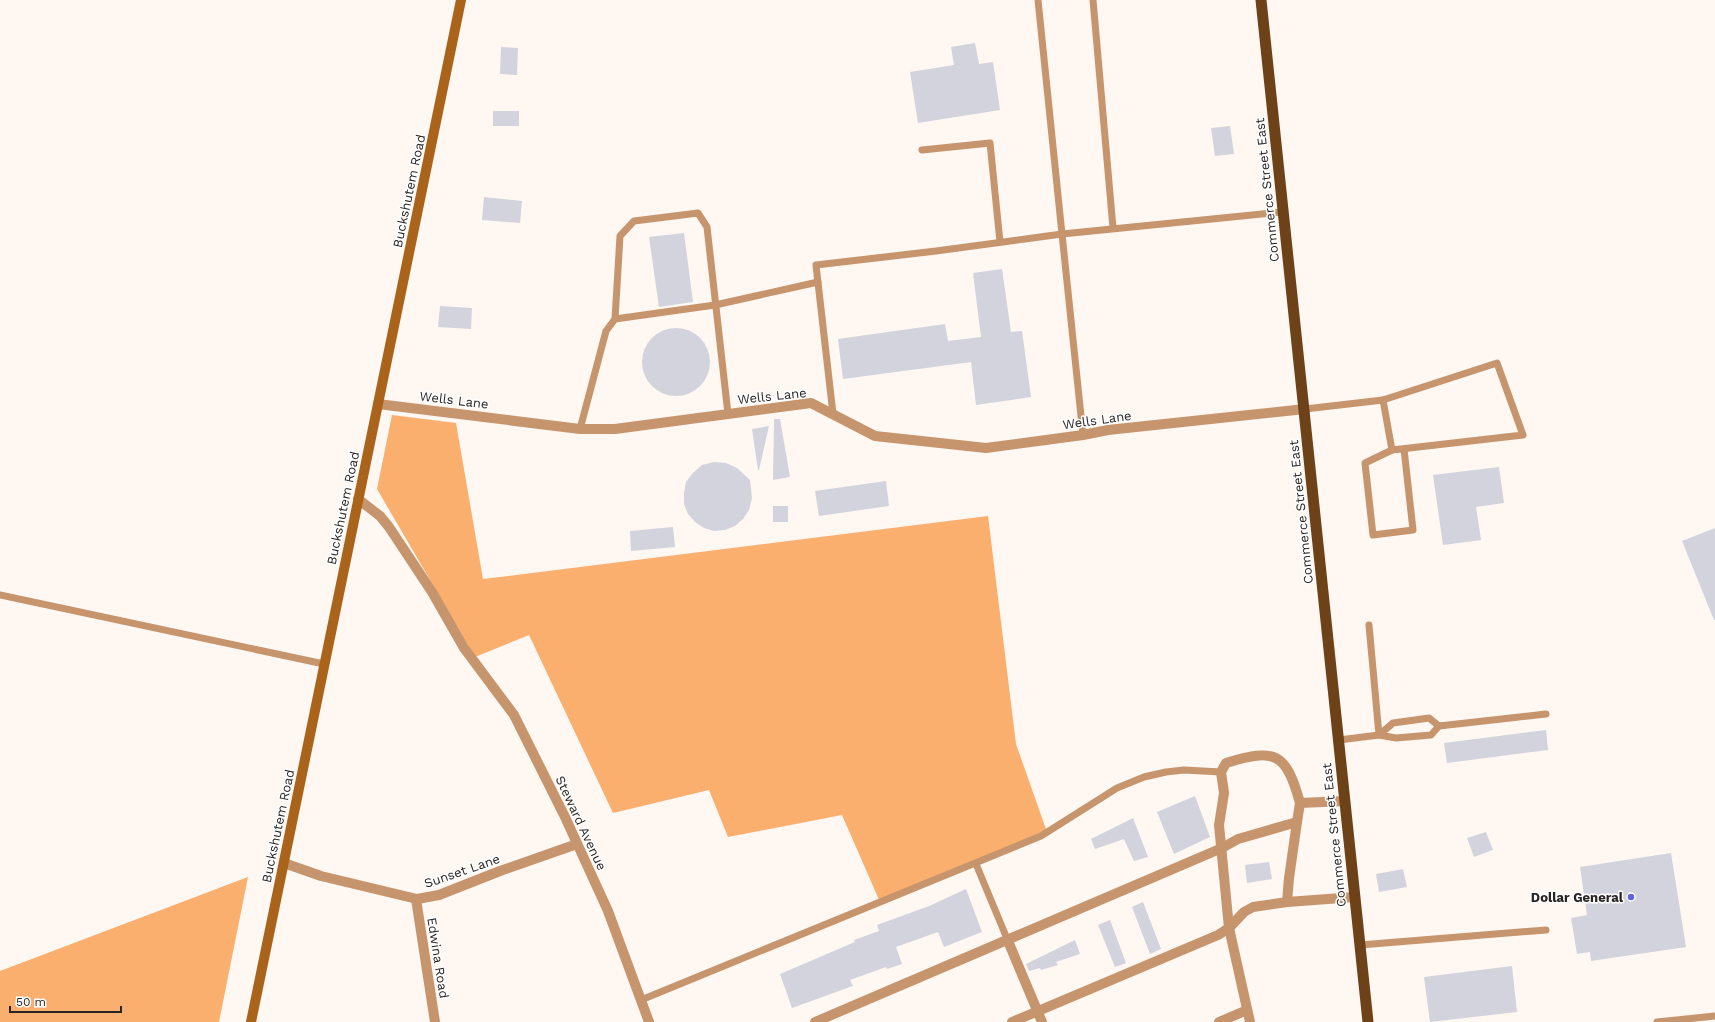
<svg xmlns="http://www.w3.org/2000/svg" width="1715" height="1022" viewBox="0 0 1715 1022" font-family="'Work Sans',sans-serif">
<rect width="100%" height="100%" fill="#fef7f2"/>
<!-- forest -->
<g fill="#faaf6f">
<polygon points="392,415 456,423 483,579 988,516 1016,744 1047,832 880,902 842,815 728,837 709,790 613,813 529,635 475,657 377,489"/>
<polygon points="248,877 219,1022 0,1022 0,971"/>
</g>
<!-- building -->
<g fill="#d2d3dc">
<polygon points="975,43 979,64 993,62 1000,110 918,123 910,72 954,65 951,47"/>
<polygon points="501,47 518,48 517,75 500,74"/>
<rect x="493" y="111" width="26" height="15"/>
<polygon points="1230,126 1234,154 1215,156 1211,128"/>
<polygon points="484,197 522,201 520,223 482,220"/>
<polygon points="684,233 693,302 659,307 649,237"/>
<polygon points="1002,269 1011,332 1022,331 1031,397 976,405 971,362 843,379 838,339 945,324 948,341 981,337 973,273"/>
<polygon points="440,306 472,308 471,329 438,327"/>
<circle cx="676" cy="362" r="34"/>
<polygon points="774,419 780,419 790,477 773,480"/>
<polygon points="769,426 759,470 758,470 752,429"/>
<polygon points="714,462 726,463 737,468 750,480 752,498 749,510 743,519 735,526 725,530 714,531 704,528 695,522 688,514 684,504 684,493 686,482 693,473 702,465"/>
<polygon points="1499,467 1504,503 1476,507 1481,540 1443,545 1433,475"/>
<polygon points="886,481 889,506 819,516 815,491"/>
<rect x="773" y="506" width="15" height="16"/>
<polygon points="673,527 675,547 631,551 630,531"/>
<polygon points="1715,528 1715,620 1714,620 1682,541"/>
<polygon points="1546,730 1548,750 1447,763 1444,743"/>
<polygon points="1195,796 1210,837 1174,854 1157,812"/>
<polygon points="1133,818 1148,857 1134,861 1124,839 1095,849 1091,839"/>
<polygon points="1486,832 1493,850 1474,857 1467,838"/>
<polygon points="1671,853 1686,947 1591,961 1590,952 1577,954 1571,918 1587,915 1580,867"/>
<polygon points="1269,862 1272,879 1247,883 1245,865"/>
<polygon points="1403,869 1407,887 1379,892 1376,874"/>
<polygon points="966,889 982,932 944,947 938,932 896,947 902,964 887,969 886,967 850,980 853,986 792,1008 780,974 855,942 854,940 879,931 877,925 929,906"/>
<polygon points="1143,902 1161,949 1150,954 1132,907"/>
<polygon points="1110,920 1126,963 1115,967 1098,925"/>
<polygon points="1075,940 1080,954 1056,962 1058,965 1041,970 1040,968 1029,971 1026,964"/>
<polygon points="1512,966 1517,1012 1430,1022 1424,977"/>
</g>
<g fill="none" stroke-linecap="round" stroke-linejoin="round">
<!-- service -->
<g stroke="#c6956d" stroke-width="7">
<polyline points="1093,0 1113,228"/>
<polyline points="922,150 990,143 1000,242"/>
<polyline points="615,319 620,236 634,221 698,213 707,227 728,414"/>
<polyline points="1383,400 1392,450"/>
<polyline points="1305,409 1383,400 1497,363 1523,435 1392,450 1365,463 1373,535 1413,530 1404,449"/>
<polyline points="833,414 816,265 936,251 1062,234 1038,0"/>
<polyline points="580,429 606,331 615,319 715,305 818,282"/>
<polyline points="1083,435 1062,234 1283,212"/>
<polyline points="0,595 324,664"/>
<polygon points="1429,718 1439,726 1431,735 1396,738 1379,735 1393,723"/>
<polyline points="1439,726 1546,714"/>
<polyline points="1339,740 1379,735 1369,625"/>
<polyline points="976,864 1008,941"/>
<polyline points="1360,945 1546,930"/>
<polyline points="641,1000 1041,836 1117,788 1144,777 1166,772 1184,770 1221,772"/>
<polyline points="1657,1022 1715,1016"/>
</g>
<!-- minor -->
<g stroke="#c6956d" stroke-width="10">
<polyline points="378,404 580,429 615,429 811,403 875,436 986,448 1083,435 1108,430 1305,409"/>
<polyline points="358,499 380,516 389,527 432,592 464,648 514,715 565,817 608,911 649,1022"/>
<polyline points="284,863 321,876 417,899 439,895 500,871 577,844"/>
<polyline points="416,899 435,1022"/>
<polyline points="1287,902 1289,878 1297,822"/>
<polyline points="1008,941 1042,1022"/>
<polyline points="815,1022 1222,848 1238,839 1297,822 1300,803"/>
<polyline points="1012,1022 1218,935 1229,928 1244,912 1253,907 1287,902 1355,897"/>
<polyline points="1219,1022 1247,1010"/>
<path d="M 1250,1022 L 1229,928 L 1219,825 L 1224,793 L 1221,772 L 1226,763 C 1275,748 1286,752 1300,803 L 1345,801"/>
</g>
<!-- secondary -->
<polyline stroke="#aa631b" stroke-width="10" points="251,1022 461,0"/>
<!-- trunk -->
<polyline stroke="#6d4218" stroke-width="11" points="1261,0 1368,1022"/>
</g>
<!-- markers -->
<circle fill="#6461da" stroke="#fff" stroke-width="1.5" cx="1631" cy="897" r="4"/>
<g text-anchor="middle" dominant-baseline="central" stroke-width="3" stroke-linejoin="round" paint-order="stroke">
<!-- street labels -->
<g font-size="13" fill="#282523" stroke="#fff">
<text transform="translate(1267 190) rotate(-96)">Commerce Street East</text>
<text transform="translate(409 191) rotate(-78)">Buckshutem Road</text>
<text transform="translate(772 396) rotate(-6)">Wells Lane</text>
<text transform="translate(454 400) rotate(7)">Wells Lane</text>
<text transform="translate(1097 420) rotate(-8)">Wells Lane</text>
<text transform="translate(343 508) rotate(-78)">Buckshutem Road</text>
<text transform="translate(1301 512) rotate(-96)">Commerce Street East</text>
<text transform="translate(581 823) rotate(65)">Steward Avenue</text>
<text transform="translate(278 826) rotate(-78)">Buckshutem Road</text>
<text transform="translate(1334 835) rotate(-96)">Commerce Street East</text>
<text transform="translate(462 871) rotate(-19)">Sunset Lane</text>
<text transform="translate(438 958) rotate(81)">Edwina Road</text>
</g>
<!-- poi labels -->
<g font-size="13" font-weight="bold" fill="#282523" stroke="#fff" text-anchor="end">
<text x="1623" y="897">Dollar General</text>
</g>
</g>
<!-- scale -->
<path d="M10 1006v6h111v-6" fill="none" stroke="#282523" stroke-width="2"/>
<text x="16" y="1006" font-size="12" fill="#282523" stroke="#ffffff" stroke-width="3" paint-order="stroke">50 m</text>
</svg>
